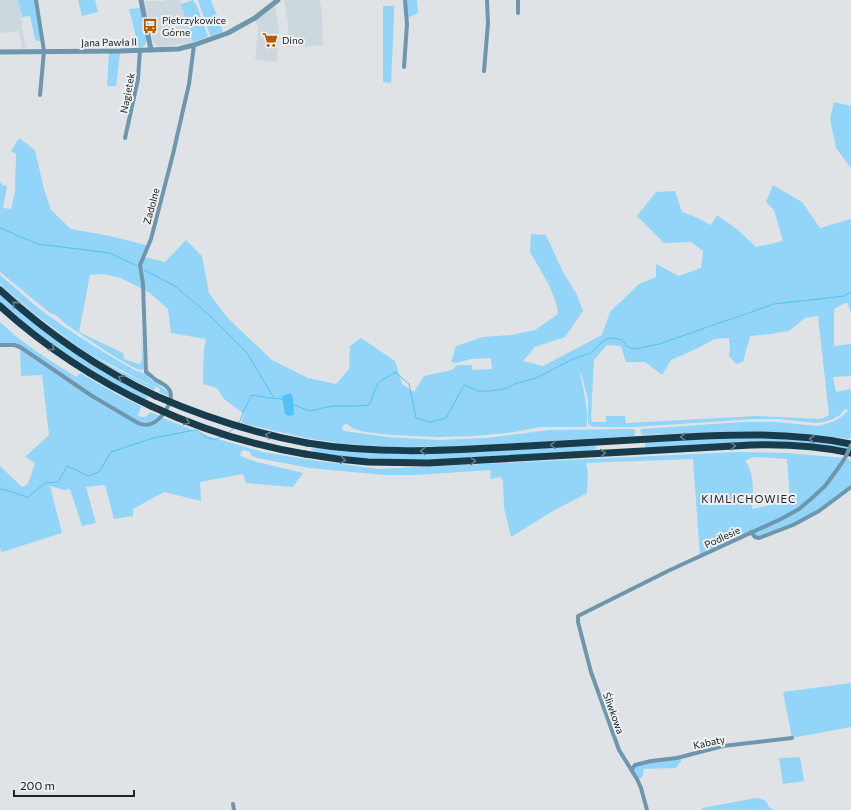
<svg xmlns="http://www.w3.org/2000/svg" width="851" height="810" viewBox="0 0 851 810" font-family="Commissioner,sans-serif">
<rect width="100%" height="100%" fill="#e0e3e5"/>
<!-- built -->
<g fill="#cdd8de">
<polygon points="0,0 18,0 23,26 22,26 26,49 22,49 19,31 0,33"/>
<polygon points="166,0 180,0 193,42 162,47 156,45 153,41 144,1 165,1"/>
<polygon points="284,0 320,0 322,14 323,46 287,47 288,26"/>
<polygon points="275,6 279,27 277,62 255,60 258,26 255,21"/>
</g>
<!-- green -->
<g fill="#92d5f8" fill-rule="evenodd">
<polygon points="18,0 35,0 41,41 37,41 35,39 30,16 22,17"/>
<polygon points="78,0 95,0 98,12 82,16"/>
<polygon points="193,0 197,6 208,37 193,42 181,4"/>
<polygon points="198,0 211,0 223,32 211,36 210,35"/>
<polygon points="406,0 417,0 418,13 407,18"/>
<polygon points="383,6 394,6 394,19 391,83 383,82"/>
<path d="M 140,8 L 147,39 C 146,45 144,47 139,48 L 129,9 Z"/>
<polygon points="109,53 120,53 116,86 107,86"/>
<polygon points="834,102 851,106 851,168 836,148 830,119"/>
<path d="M 19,138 L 35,150 L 44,189 L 51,210 L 71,229 L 110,236 L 146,245 L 145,257 L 165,262 L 186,240 L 202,256 L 209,293 L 226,316 L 236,326 L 272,360 L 308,378 L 336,384 L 349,369 L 350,346 L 361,338 L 395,361 L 402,384 L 414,392 L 424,376 L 452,370 L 457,365 L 472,365 L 472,370 L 492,369 L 491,358 L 471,359 L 456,363 L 451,362 L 456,346 L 483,337 L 511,335 L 535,330 L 558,314 L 556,302 L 548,283 L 530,252 L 531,234 L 546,235 L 563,272 L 577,295 L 583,311 L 565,337 L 535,347 L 523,361 L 543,366 L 602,335 L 610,312 L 639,284 L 656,277 L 656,264 L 679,276 L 701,268 L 703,251 L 691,242 L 664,243 L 637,216 L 656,192 L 675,191 L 682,212 L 698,218 L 711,225 L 717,215 L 738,230 L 756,247 L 783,241 L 774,210 L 766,202 L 773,185 L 802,202 L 820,228 L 851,219 L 851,313 L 847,302 L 834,309 L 834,346 L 851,344 L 851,376 L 833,377 L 836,392 L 851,389 L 851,435 L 850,439 L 797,433 L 744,431 L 642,435 L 640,431 L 642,429 L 743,422 L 776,422 L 818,426 C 829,424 845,418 850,407 L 847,410 L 845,409 L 840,415 L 833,419 L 824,422 L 817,423 L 778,419 L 754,419 L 634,427 L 593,427 L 589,425 L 588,422 L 588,400 L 581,373 L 580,374 C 583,387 590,415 586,427 L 541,427 L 508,433 L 473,436 L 437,437 L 391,435 L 365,432 L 354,429 L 347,424 L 345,424 L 343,426 L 342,430 L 344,431 L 387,437 L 439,440 L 487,438 L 549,430 L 633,429 L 636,431 L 634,436 L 471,446 L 398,447 L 344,444 L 306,438 L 241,423 L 244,414 L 224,399 L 217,388 L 203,384 C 204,369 202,354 206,339 L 171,333 L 168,309 L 150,293 L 121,278 L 104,274 L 90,275 L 79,332 L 123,353 L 124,359 L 139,364 L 141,363 L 142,359 L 141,329 L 144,369 C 143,369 142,370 141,370 C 133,370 80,334 70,327 C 62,322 59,315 50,313 L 0,272 L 0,182 L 3,185 L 7,186 L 3,208 L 11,209 L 15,192 L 16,154 L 11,151 ZM 818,316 L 829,415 L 821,419 L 756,416 L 626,423 L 625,416 L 606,416 L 606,422 L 592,422 L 591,418 L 594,360 L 607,345 L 621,346 L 626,362 L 645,362 L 662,375 L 671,360 L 696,349 L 715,339 L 729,338 L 730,346 L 729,356 L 736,364 L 743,362 L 750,336 L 771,334 L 789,331 L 805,318 Z"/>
<path d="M 0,275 C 12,285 25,297 37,307 C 66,329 98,349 129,367 C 134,370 138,371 143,373 C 146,374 148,377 150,379 C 158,384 169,386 169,396 L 168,396 C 167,385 161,386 151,385 C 148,384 145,382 142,381 L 91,354 L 112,367 L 147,384 L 159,386 L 163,388 L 167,391 L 168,396 L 159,392 L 160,390 L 158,387 L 156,387 L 154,390 C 96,363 47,328 0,285 L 0,284 L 45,323 L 84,350 L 40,318 L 4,287 L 0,283 Z"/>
<polygon points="0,294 8,301 146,395 146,396 148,397 147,399 145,399 144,400 119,387 50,344 0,303"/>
<path d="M 0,322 C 23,344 50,361 77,377 L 80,373 L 118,395 L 141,406 L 138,416 C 143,418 148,417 150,412 L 160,416 L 153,421 L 149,423 L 140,422 L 127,415 L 92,394 L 16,344 L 0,344 Z"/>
<path d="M 20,350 L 96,401 L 138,425 L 152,426 L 158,423 L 163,418 L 188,428 L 214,438 L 263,452 L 304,459 L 378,469 L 738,452 L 787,453 L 845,458 L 851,460 L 851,487 L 819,511 L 793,525 L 759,538 L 751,532 L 700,556 L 693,459 L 586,463 L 588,471 L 587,493 L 553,511 L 511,537 L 504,507 L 503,481 L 501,477 L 490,479 L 491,470 L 416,475 L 384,475 L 310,468 L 257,458 L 252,456 L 250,452 L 244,450 L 242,451 L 240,456 L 257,462 L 303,473 L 293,487 L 246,483 L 243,474 L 200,482 L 201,501 L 164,492 L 133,509 L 133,516 L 114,519 L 105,485 L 86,487 L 96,523 L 82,526 L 70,489 L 64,490 L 50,486 L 62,533 L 2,552 L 0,548 L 0,466 L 22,487 L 28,484 L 35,463 L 25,457 L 49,435 L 42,375 L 21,376 ZM 757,457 L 787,459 L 790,502 L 780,503 L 752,509 C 753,495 755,472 745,461 L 750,458 Z"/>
<polygon points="749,438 782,439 817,442 851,447 851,450 825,446 647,448 645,447 645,442 697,439"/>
<polygon points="596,445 596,450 440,460 373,460 314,453 314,451 311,449 311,448 315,449 315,447 341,450"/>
<polygon points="851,683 851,727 792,738 783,692"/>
<polygon points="681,757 681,761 676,768 644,769 642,778 637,779 632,769 635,765"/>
<polygon points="800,757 804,781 783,784 779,758"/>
<path d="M 756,798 C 764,799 766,800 769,807 L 775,810 L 702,810 L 702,808 Z"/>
</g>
<!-- water -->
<polygon fill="#52c2f6" points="291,393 293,398 294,415 288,416 285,414 282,396"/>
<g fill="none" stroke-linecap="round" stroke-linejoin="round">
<!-- stream -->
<g stroke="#52c2f6" stroke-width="1">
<polyline points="0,228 38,244 110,253 137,266"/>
<polyline points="144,270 175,286 209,315 247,353 274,398"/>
<polyline points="294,405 310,411 332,406 357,406 369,405 378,383 395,372 409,384 416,418 430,422 446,418 464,385 478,391 490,391 508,388 514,384 536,378 573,359 590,353 606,339 614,338 622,340 628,347 635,349 659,344 774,304 844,296 851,292"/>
<polyline points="238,423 240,421 244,410 252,395 270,398 283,399"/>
<polyline points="228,433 233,429"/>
<path d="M 0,490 L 2,489 L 28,497 L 45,483 L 58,482 L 67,466 L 89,476 L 99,472 L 111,452 L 153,438 L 195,430 C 201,431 205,439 212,439 C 215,440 219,438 222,437"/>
</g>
<!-- minor -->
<g stroke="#6e97ae" stroke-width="4">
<polyline points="36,0 44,51 40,95"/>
<polyline points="518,13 518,0"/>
<polyline points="404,67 407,24 405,0"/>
<polyline points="484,71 488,23 487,0"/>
<polyline points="125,138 138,79 140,50"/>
<path d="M 0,345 L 14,345 L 20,347 L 92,396 L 138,423 C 143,425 148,426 153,423 C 162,419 174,401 170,391 C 167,385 161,383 156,380 C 152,377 149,374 146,372 L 143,284 L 140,265 L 151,239 L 173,154 L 189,84 L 194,45"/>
<polyline points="751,532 755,537 759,538 793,525 819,511 851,487"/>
<polyline points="632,769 635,765 651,761 677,758 723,746 792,738"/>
<polyline points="233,804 234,810"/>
<polyline points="647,810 641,788 637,779 619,750 591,672 578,622 578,616 670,570 781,519 799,509 812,498 825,486 839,467"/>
</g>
<!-- tertiary -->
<g stroke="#6e97ae" stroke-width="5">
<polyline points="141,0 151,50"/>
<polyline points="0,52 120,51 178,49 194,45 228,33 255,18 278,0"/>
</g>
<!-- motorway -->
<g stroke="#193c4d" stroke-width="7">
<path d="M 0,290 C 48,334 97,368 156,396"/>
<path d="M 0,306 C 45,347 96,380 151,406"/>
<path d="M 307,443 C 374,454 441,451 509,447 C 562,444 614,441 667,438 C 728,434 791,432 851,444"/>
<path d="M 305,454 L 338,459 L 368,462 L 428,463 L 751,445 C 784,444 818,446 851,453"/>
</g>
<!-- minor-bridge -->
<polyline stroke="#6e97ae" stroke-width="4" points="839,467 845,458 851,445"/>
<!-- motorway-bridge -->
<g stroke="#193c4d" stroke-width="7">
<path d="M 156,396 C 204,417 254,433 307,443"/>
<path d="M 151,406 C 200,429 251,445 305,454"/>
</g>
</g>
<!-- one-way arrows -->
<defs><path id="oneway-chevron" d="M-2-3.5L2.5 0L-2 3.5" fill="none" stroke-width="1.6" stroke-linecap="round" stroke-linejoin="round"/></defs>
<g stroke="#637b87">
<use href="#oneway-chevron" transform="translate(15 304) rotate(-139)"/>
<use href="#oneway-chevron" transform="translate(52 348) rotate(36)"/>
<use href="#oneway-chevron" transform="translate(121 378) rotate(-151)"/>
<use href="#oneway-chevron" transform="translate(187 422) rotate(21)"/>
<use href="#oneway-chevron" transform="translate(268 435) rotate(-166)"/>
<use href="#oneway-chevron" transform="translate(683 437) rotate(177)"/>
<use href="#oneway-chevron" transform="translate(812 439) rotate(-174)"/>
<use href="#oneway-chevron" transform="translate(553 445) rotate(177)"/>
<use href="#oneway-chevron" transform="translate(733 446) rotate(-3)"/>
<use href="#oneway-chevron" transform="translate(423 451) rotate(179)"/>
<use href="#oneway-chevron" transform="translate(603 453) rotate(-4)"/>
<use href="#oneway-chevron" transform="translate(343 460) rotate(6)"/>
<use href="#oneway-chevron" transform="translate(473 461) rotate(-3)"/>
</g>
<!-- icons -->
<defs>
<symbol id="bus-bare" viewBox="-9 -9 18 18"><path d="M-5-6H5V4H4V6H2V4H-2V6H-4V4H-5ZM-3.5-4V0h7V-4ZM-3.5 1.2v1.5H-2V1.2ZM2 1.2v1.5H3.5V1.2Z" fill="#b65804" stroke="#edf1f3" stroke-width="2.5" paint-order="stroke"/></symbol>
<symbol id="supermarket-bare" viewBox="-9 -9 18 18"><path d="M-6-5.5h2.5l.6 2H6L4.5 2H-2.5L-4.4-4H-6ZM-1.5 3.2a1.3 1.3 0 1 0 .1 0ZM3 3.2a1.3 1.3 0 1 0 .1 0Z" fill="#b65804" stroke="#edf1f3" stroke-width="2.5" paint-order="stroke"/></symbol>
</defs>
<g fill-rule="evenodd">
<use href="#bus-bare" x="139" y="15" width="22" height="22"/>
<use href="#supermarket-bare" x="259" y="29" width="22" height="22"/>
</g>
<g text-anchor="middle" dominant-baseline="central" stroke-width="4" stroke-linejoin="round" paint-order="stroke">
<!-- poi labels -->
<g font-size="10" fill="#212323" stroke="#edf1f3" text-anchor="start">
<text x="162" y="20">Pietrzykowice<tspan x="162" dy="12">Górne</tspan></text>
<text x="282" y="40">Dino</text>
</g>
<!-- street labels -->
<g font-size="10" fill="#212323" stroke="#edf1f3">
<text transform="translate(109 42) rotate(-1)">Jana Pawła II</text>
<text transform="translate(127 93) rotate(-79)">Nagietek</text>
<text transform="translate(151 206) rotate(-75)">Zadolne</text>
<text transform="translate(722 537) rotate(-25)">Podlesie</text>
<text transform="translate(614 713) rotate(70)">Śliwkowa</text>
<text transform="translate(709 742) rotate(-12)">Kabaty</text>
</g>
<!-- neighbourhood labels -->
<g font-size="11" letter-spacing="1" fill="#212323" stroke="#edf1f3">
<text x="749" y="498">KIMLICHOWIEC</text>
</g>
</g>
<!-- scale -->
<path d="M14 790v6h120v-6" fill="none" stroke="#212323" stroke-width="2"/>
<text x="20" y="790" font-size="12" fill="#212323" stroke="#edf1f3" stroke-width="3" paint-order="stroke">200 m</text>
</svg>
